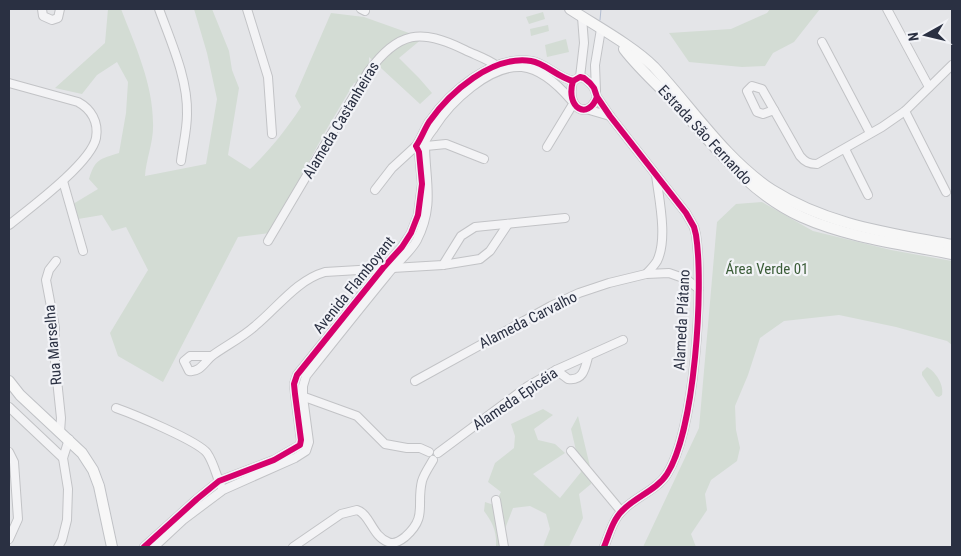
<svg xmlns="http://www.w3.org/2000/svg" width="961" height="556" viewBox="0 0 961 556" font-family="'Roboto Condensed',sans-serif">
<rect width="100%" height="100%" fill="#e4e5e8"/>
<!-- green -->
<g fill="#d3dcd4">
<path d="M 108,9 L 121,9 C 135,45 153,84 153,123 C 154,141 146,159 145,176 L 206,164 L 217,99 L 207,53 L 194,9 L 212,9 L 229,51 L 232,70 L 239,88 L 228,155 L 250,169 C 270,150 286,130 301,107 L 295,96 L 331,13 L 364,17 L 423,38 L 399,58 L 419,78 L 432,93 L 420,104 L 369,57 L 369,80 L 354,83 L 325,132 L 270,233 L 238,237 L 163,382 L 118,356 L 110,333 L 148,270 L 126,227 L 112,231 L 102,215 L 78,219 L 73,204 L 98,189 L 89,179 C 95,159 100,159 119,153 L 126,113 L 128,82 L 117,62 L 97,75 L 82,94 L 55,88 L 105,43 Z"/>
<polygon points="770,9 820,9 794,42 773,53 765,66 742,67 689,62 669,33 731,29 767,13"/>
<polygon points="543,12 545,19 529,24 526,17"/>
<polygon points="548,25 549,31 531,36 530,29"/>
<polygon points="566,39 569,52 547,57 545,45"/>
<polygon points="762,202 813,231 891,250 952,261 952,345 947,341 896,327 839,315 784,321 760,338 748,375 735,406 736,430 740,448 737,461 711,480 705,494 707,510 691,534 696,547 643,547 699,428 717,222 736,204"/>
<path d="M 927,367 C 936,372 944,385 942,395 L 939,397 L 936,396 L 922,375 L 922,372 Z"/>
<path d="M 543,409 L 553,415 L 534,429 L 538,440 L 555,444 L 565,453 L 533,474 L 560,498 L 581,472 L 571,429 L 578,416 L 592,475 L 591,484 L 579,494 L 583,518 L 569,547 L 543,547 L 550,529 L 546,514 L 530,506 L 513,508 L 498,547 L 496,547 C 497,532 493,523 484,511 L 485,502 L 494,505 L 501,492 L 488,482 L 495,463 L 514,448 L 515,436 L 511,424 Z"/>
</g>
<g fill="none" stroke-linecap="round" stroke-linejoin="round">
<!-- stream -->
<polyline stroke="#b3bed2" stroke-width="1" points="600,20 601,9"/>
<defs>
<g id="minor">
<polyline points="42,9 43,16 52,20 58,18 60,9"/>
<path d="M 159,9 C 171,42 188,79 187,114 C 187,130 183,145 181,161"/>
<polyline points="247,9 268,77 272,134"/>
<polyline points="361,9 365,11"/>
<polyline points="887,9 929,87"/>
<polyline points="822,42 870,133"/>
<polyline points="580,77 584,43 582,17"/>
<path d="M 9,83 L 78,102 C 91,109 99,122 96,138 C 91,163 30,208 9,225"/>
<polygon points="752,86 762,89 774,110 763,114 757,112 747,91"/>
<polyline points="596,91 595,65 601,29"/>
<path d="M 597,97 C 588,121 565,108 573,81 L 580,77 L 584,78 L 590,83 L 594,88 L 597,97 L 610,116 L 686,213 L 694,227 L 696,235 C 704,287 695,430 667,474 C 657,490 635,497 623,510 C 613,519 609,535 604,547"/>
<polyline points="586,109 610,116"/>
<path d="M 774,110 L 800,156 C 805,162 809,164 817,164 L 882,127 L 905,111 L 952,65"/>
<polyline points="905,111 946,192"/>
<polyline points="426,146 446,144 484,159"/>
<polyline points="547,147 573,104"/>
<polyline points="845,149 868,195"/>
<polyline points="63,181 83,251"/>
<polyline points="375,190 392,168 416,146"/>
<path d="M 268,241 L 368,72 C 399,31 420,28 465,50 C 475,55 488,59 497,66"/>
<polyline points="56,261 49,270 46,280 55,328 54,351 61,418 60,432"/>
<polyline points="443,265 461,236 475,227 565,218"/>
<path d="M 646,274 C 650,270 654,266 657,261 C 668,239 659,199 656,175"/>
<path d="M 211,356 L 190,356 L 184,361 L 189,371 C 200,373 205,361 213,355 C 227,345 243,337 255,326 C 278,307 297,280 325,272 L 443,265 L 480,259 L 490,251 L 508,224"/>
<path d="M 556,370 L 568,379 C 583,381 585,369 588,357"/>
<polyline points="415,381 551,306 579,293 609,283 646,274 669,273 686,279 699,289"/>
<polyline points="299,395 357,416 385,444 407,448 420,448 429,452"/>
<polyline points="9,407 63,458"/>
<path d="M 116,408 C 133,414 198,441 207,453 C 214,463 216,475 221,486"/>
<polyline points="571,451 621,511"/>
<polyline points="9,452 14,462 18,519 9,539"/>
<polyline points="438,453 528,386 556,370 623,340"/>
<polyline points="496,500 504,547"/>
<polyline points="58,547 62,540 67,520 68,489 63,458 69,439"/>
<path d="M 144,547 L 197,499 L 219,481 L 274,460 L 300,445 L 301,440 L 295,394 L 294,384 L 297,375 L 383,268 L 402,247 L 411,233 L 418,215 L 422,184 L 419,152 L 416,146 C 421,139 424,130 429,122 C 450,92 492,55 531,61 C 545,63 557,77 573,81"/>
<path d="M 154,547 L 183,520 L 223,490 L 295,458 L 306,451 L 309,442 L 303,397 L 303,386 L 306,376 C 333,342 360,308 387,275 C 396,263 410,253 417,240 C 435,205 425,180 425,144 C 425,139 431,132 434,128 C 450,102 489,65 522,67 C 541,69 559,86 571,100"/>
<path d="M 293,547 L 341,514 L 357,510 C 370,514 372,536 388,542 C 394,545 400,541 405,537 C 428,517 416,505 422,481 C 424,474 429,467 433,460"/>
</g>
<g id="major">
<path d="M 570,9 C 596,26 633,46 654,67 C 692,108 725,159 772,190 C 827,225 890,233 952,245"/>
<path d="M 624,49 C 640,70 661,88 679,107 C 716,148 749,193 802,217 C 849,238 902,244 952,254"/>
<polyline points="9,381 20,395 82,453 93,470 99,486 112,547"/>
</g>
</defs>
<!-- minor casing -->
<use href="#minor" stroke="#c2c3c6" stroke-width="10"/>
<!-- major casing -->
<use href="#major" stroke="#c0c2c6" stroke-width="12"/>
<!-- minor -->
<use href="#minor" stroke="#f3f3f5" stroke-width="8"/>
<!-- major -->
<use href="#major" stroke="#f7f7f7" stroke-width="10"/>
<defs>
<g id="cycleway">
<path d="M 597,97 C 588,121 565,108 573,81 L 580,77 L 584,78 L 590,83 L 594,88 L 597,97 L 610,116 L 686,213 L 694,227 L 696,235 C 704,287 695,430 667,474 C 657,490 635,497 623,510 C 613,519 609,535 604,547"/>
<path d="M 144,547 L 197,499 L 219,481 L 274,460 L 300,445 L 301,440 L 295,394 L 294,384 L 297,375 L 383,268 L 402,247 L 411,233 L 418,215 L 422,184 L 419,152 L 416,146 C 421,139 424,130 429,122 C 450,92 492,55 531,61 C 545,63 557,77 573,81"/>
</g>
</defs>
<!-- cycleway casing -->
<use href="#cycleway" stroke="#f2f3f7" stroke-width="9"/>
<!-- cycleway -->
<use href="#cycleway" stroke="#d6006c" stroke-width="6"/>
</g>
<g text-anchor="middle" dominant-baseline="central" stroke-width="4.5" stroke-linejoin="round" paint-order="stroke">
<!-- street labels -->
<g font-size="15" fill="#2a3042" stroke="#f2f3f7">
<text transform="translate(341 120) rotate(-59)">Alameda Castanheiras</text>
<text transform="translate(705 135) rotate(47)">Estrada São Fernando</text>
<text transform="translate(354 285) rotate(-51)">Avenida Flamboyant</text>
<text transform="translate(528 320) rotate(-27)">Alameda Carvalho</text>
<text transform="translate(682 320) rotate(-87)">Alameda Plátano</text>
<text transform="translate(53 345) rotate(-95)">Rua Marselha</text>
<text transform="translate(515 399) rotate(-34)">Alameda Epicéia</text>
</g>
<!-- park labels -->
<g font-size="15" fill="#3b5d38" stroke="#f2f3f7">
<text x="767" y="269">Área Verde 01</text>
</g>
</g>
<!-- border -->
<rect width="961" height="556" fill="none" stroke="#2a3042" stroke-width="20"/>
<!-- north arrow -->
<g transform="translate(926 35) rotate(262)" stroke="#f2f3f7" stroke-width="4" paint-order="stroke">
<path d="M0-4L9 19L0 12L-9 19Z" fill="#2a3042"/>
<text y="-8" font-size="14" font-weight="bold" text-anchor="middle" fill="#2a3042">N</text>
</g>
</svg>
